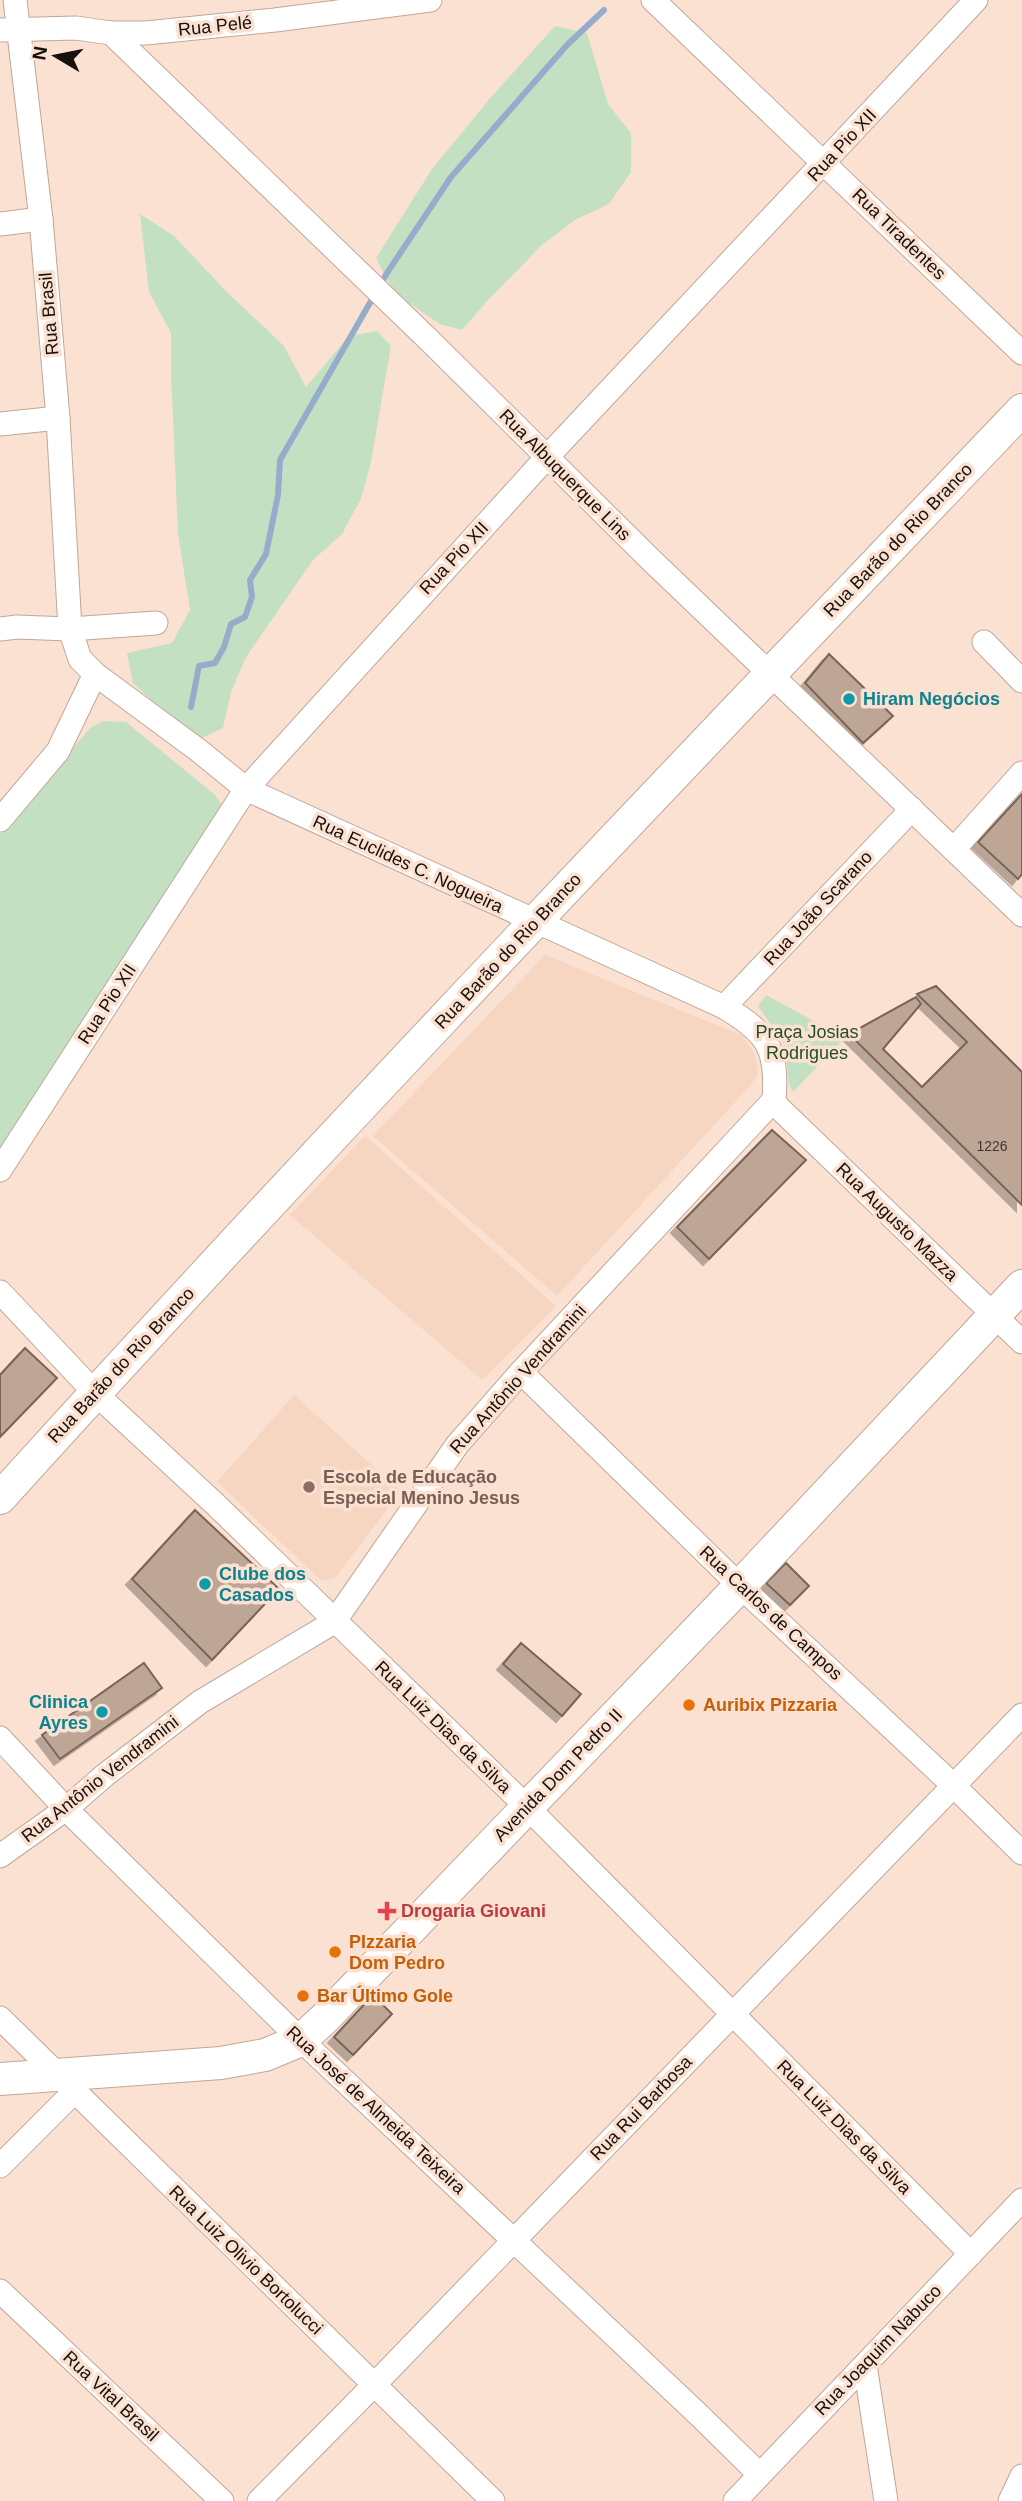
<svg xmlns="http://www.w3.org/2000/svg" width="1022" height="2501" viewBox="0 0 1022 2501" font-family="Helvetica,sans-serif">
<defs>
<filter id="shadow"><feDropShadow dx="-6" dy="6" stdDeviation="0" flood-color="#0004"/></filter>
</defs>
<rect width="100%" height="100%" fill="#fbe1d2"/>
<!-- built -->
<g fill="#f6d5c1">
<polygon points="545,955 743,1036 756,1058 758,1075 749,1087 557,1296 373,1136"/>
<polygon points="365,1136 556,1306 482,1380 290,1215"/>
<polygon points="294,1395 401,1491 335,1578 322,1581 217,1482"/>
</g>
<!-- green -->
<g fill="#c4e0c3">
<polygon points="555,26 587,33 608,104 631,133 631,172 609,204 575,220 542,245 488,300 462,330 440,324 394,293 376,258 432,169 492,96"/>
<polygon points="140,214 174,236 227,292 284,346 306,387 349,336 377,331 391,346 371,462 361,499 342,534 313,560 246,657 231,692 223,728 202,738 172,719 133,683 127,653 172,643 190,610 178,534 171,372 171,333 149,292"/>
<polygon points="103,721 126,722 214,794 222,805 0,1153 0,835 90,728"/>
<path d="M 766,995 L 845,1038 L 793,1092 C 785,1079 789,1063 785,1048 C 780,1034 766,1019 758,1006 Z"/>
</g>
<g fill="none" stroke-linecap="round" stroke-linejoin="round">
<!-- stream -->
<polyline stroke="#96accb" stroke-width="6" points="191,707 199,666 215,663 224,647 231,624 245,617 252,597 250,580 266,554 278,495 280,460 387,273 451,177 567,45 604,10"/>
</g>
<!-- building -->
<g fill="#bea697" stroke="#7a6456" stroke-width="2" filter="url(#shadow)">
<polygon points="829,654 893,716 863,743 805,683"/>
<polygon points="1022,794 1022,874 1018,879 978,842"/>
<polygon points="936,986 1022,1072 1022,1205 849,1034 916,997 921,1004 883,1049 922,1087 967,1042 917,994"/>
<polygon points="772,1130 806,1160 709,1259 677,1227"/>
<polygon points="25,1348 57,1378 0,1437 0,1375"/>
<polygon points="195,1510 279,1589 212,1660 132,1579"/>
<polygon points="786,1563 809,1586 790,1605 766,1583"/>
<polygon points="521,1643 581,1694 562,1716 503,1664"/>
<polygon points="144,1663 162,1688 60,1759 42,1735"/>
<polygon points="373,1995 392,2014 353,2055 334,2037"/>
</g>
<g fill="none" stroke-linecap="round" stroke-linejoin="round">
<defs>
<g id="minor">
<path d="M 15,0 L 41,219 L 58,418 L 70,629 L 80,659 L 95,674 L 198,750 L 246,789 L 724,1007 C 768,1033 778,1049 774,1100"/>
<polyline points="653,0 1022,353"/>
<polyline points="0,30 76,28 111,33 146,33 275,20 430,0"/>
<polyline points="111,33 431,342 650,559 1022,915"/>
<polyline points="0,224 41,219"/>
<polyline points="0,424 58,418"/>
<polyline points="0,629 17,627 70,629 156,623"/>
<polyline points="984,642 1022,681"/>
<polyline points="0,820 58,751 95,674"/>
<polyline points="954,849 1022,773"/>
<polyline points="724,1007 912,809"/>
<polyline points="774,1100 778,1107 1022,1342"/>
<polyline points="0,1170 246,789 547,457 976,0"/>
<polyline points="0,1292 95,1393 215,1504 528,1808 971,2254"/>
<polyline points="521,1372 740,1586 954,1786 1022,1853"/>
<polyline points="0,1738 66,1809 301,2040 701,2417 759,2474"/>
<polyline points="0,1856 66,1809 105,1775 200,1702 334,1622 457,1445 521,1372 774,1100"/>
<polyline points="0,2018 493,2501"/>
<polyline points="0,2166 74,2092"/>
<polyline points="0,2291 222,2501"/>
<polyline points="865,2365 886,2501"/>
<polyline points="259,2501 374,2385 1022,1715"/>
<polyline points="735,2501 1022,2200"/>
<polyline points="1010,2501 1022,2476"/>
</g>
<g id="secondary">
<path d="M 0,1498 C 334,1129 679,770 1022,410"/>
<polyline points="0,2079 221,2063 265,2055 301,2040 325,2018 740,1586 1022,1286"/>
</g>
</defs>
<!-- minor casing -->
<use href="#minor" stroke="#c0a798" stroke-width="25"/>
<!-- secondary casing -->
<use href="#secondary" stroke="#c0a798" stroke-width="34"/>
<!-- minor -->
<use href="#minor" stroke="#fff" stroke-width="23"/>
<!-- secondary -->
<use href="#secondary" stroke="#fff" stroke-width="32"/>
</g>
<!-- markers -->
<g fill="#0f9aa8" stroke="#fbe1d2" stroke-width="2.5">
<circle cx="849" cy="699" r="7"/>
<circle cx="205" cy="1584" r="7"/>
<circle cx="102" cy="1712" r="7"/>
</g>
<circle fill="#8d6e63" stroke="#fbe1d2" stroke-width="2.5" cx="309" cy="1487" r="7"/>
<g fill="#e8710a" stroke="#fbe1d2" stroke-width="2.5">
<circle cx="689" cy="1705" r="7"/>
<circle cx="335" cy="1952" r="7"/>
<circle cx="303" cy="1996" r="7"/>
</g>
<path fill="#e0444e" stroke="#fbe1d2" stroke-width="2.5" d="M383.5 1900.5h7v7h7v7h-7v7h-7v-7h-7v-7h7z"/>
<g text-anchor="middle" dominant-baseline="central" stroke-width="7" stroke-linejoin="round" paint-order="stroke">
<!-- number labels -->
<g font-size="14" fill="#42362e">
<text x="992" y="1146">1226</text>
</g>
<!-- street labels -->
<g font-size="18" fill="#19100b" stroke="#fbe1d2">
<text transform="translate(215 26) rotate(-6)">Rua Pelé</text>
<text transform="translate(842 145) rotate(-47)">Rua Pio XII</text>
<text transform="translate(899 234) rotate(44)">Rua Tiradentes</text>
<text transform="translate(49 314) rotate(-95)">Rua Brasil</text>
<text transform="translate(565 475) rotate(45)">Rua Albuquerque Lins</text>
<text transform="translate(898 540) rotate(-46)">Rua Barão do Rio Branco</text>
<text transform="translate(454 558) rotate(-47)">Rua Pio XII</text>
<text transform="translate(408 864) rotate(25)">Rua Euclides C. Nogueira</text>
<text transform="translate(818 908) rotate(-47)">Rua João Scarano</text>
<text transform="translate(508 951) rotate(-47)">Rua Barão do Rio Branco</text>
<text transform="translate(107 1004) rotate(-57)">Rua Pio XII</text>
<text transform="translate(897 1222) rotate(44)">Rua Augusto Mazza</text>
<text transform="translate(121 1365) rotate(-47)">Rua Barão do Rio Branco</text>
<text transform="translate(518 1379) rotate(-48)">Rua Antônio Vendramini</text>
<text transform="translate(771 1613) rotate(43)">Rua Carlos de Campos</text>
<text transform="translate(443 1727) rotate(44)">Rua Luiz Dias da Silva</text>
<text transform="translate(558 1775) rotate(-46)">Avenida Dom Pedro II</text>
<text transform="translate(100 1779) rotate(-38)">Rua Antônio Vendramini</text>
<text transform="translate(641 2108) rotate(-46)">Rua Rui Barbosa</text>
<text transform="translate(376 2110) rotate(43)">Rua José de Almeida Teixeira</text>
<text transform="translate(844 2127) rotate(45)">Rua Luiz Dias da Silva</text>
<text transform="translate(246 2260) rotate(44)">Rua Luiz Olivio Bortolucci</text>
<text transform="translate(878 2350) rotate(-46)">Rua Joaquim Nabuco</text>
<text transform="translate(111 2396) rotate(43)">Rua Vital Brasil</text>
</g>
<!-- culture labels -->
<g font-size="18" font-weight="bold" fill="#0d838f" stroke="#fbe1d2" text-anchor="start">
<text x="863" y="699">Hiram Negócios</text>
<text x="219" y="1574">Clube dos<tspan x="219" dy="21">Casados</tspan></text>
<text x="88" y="1702" text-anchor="end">Clinica<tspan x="88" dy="21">Ayres</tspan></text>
</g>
<!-- park labels -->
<g font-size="18" fill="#254e26" stroke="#fbe1d2">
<text x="807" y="1032">Praça Josias<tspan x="807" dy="21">Rodrigues</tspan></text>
</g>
<!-- education labels -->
<g font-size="18" font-weight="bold" fill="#785e54" stroke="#fbe1d2" text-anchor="start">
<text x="323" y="1477">Escola de Educação<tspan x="323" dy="21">Especial Menino Jesus</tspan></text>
</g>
<!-- food labels -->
<g font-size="18" font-weight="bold" fill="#c56008" stroke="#fbe1d2" text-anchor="start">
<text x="703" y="1705">Auribix Pizzaria</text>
<text x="349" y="1942">PIzzaria<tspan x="349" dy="21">Dom Pedro</tspan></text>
<text x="317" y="1996">Bar Último Gole</text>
</g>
<!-- health labels -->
<g font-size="18" font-weight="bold" fill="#be3a42" stroke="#fbe1d2" text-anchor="start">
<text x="401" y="1911">Drogaria Giovani</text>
</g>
</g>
<!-- north arrow -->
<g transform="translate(56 56) rotate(280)" stroke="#fbe1d2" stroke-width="5" paint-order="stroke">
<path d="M0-5L12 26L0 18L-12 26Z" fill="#19100b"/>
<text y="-10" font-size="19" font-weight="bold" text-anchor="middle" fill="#19100b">N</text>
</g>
</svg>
